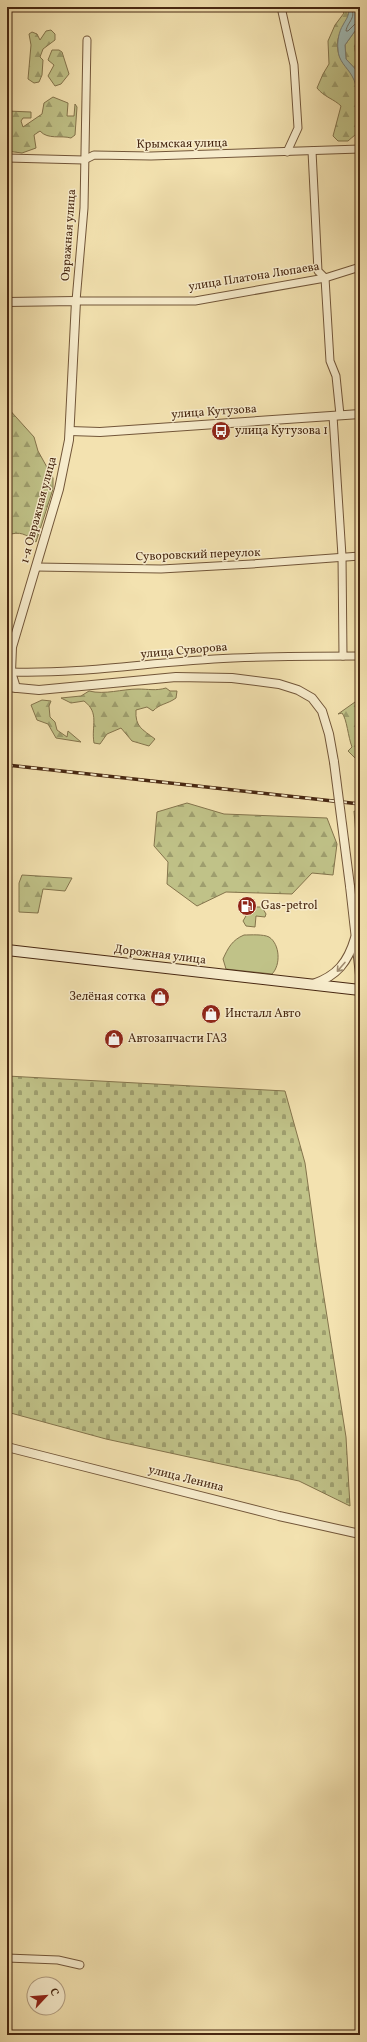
<svg xmlns="http://www.w3.org/2000/svg" width="367" height="2042" viewBox="0 0 367 2042" font-family="Vollkorn,serif">
<defs>
<pattern id="forest-firs" width="22" height="20" patternUnits="userSpaceOnUse"><rect width="22" height="20" fill="#c0c288"/><path d="M5 1l3.5 6h-7zM16 11l3.5 6h-7z" fill="#9e9e6e"/></pattern>
<pattern id="cemetery-stones" width="16" height="16" patternUnits="userSpaceOnUse"><rect width="16" height="16" fill="#c0c288"/><path d="M2 7V4a2 2 0 0 1 4 0v3zM10 15v-3a2 2 0 0 1 4 0v3z" fill="#9e9e6e"/></pattern>
</defs>
<rect width="100%" height="100%" fill="#f3e2b0"/>
<filter id="stains"><feTurbulence type="fractalNoise" baseFrequency=".005" numOctaves="4"/><feColorMatrix values="0 0 0 0 .2 0 0 0 0 .09 0 0 0 0 .02 0 0 0 .5 -.17"/></filter>
<radialGradient id="worn" r=".72"><stop offset=".6" stop-color="#630" stop-opacity="0"/><stop offset="1" stop-color="#630" stop-opacity=".3"/></radialGradient>
<!-- grass -->
<g fill="#c0c288" stroke="#84744c">
<polygon points="254,907 262,907 266,914 265,917 256,916 255,927 246,926 243,921 250,909"/>
<path d="M 244,935 C 251,935 263,934 269,937 C 280,944 281,965 272,974 L 226,969 L 223,959 C 228,948 232,940 244,935 Z"/>
</g>
<!-- forest -->
<g fill="url(#forest-firs)" stroke="#84744c">
<path d="M 340,7 L 344,7 L 349,11 C 348,24 334,34 338,51 C 340,62 347,67 352,75 C 358,84 356,92 357,102 C 357,111 363,118 360,128 C 358,134 352,137 348,141 L 338,141 L 333,136 L 341,106 C 334,99 324,97 317,88 L 323,74 L 329,64 L 328,41 L 335,25 L 344,13 Z"/>
<path d="M 360,24 L 360,38 C 350,47 357,54 360,64 C 361,67 360,71 360,74 L 346,59 L 345,45 Z"/>
<polygon points="51,30 55,34 55,40 43,49 40,57 43,60 42,75 39,82 34,83 28,79 31,45 29,34 32,32 37,34 40,40 46,31"/>
<polygon points="52,50 59,50 62,52 69,74 61,84 55,86 48,76 54,65 48,60"/>
<path d="M 53,97 L 68,103 L 67,116 L 74,116 L 75,104 L 77,107 L 75,135 L 71,138 C 61,135 48,140 40,131 L 34,135 L 36,148 L 22,153 L 7,151 L 7,111 L 31,112 L 31,118 L 23,118 L 21,121 L 23,127 L 42,114 L 44,103 Z"/>
<path d="M 7,407 L 34,437 L 38,451 L 53,478 L 53,489 L 36,542 C 25,534 21,531 7,535 Z"/>
<path d="M 166,688 L 170,691 L 177,691 L 176,698 C 168,704 159,704 153,711 L 147,707 L 136,710 C 135,727 142,729 155,739 L 149,746 L 132,741 L 121,728 L 107,734 L 100,744 L 94,743 C 91,726 100,713 84,701 L 71,703 L 61,698 L 81,696 L 89,691 C 105,695 122,689 138,689 C 148,689 156,691 166,688 Z"/>
<polygon points="42,700 51,701 49,706 50,717 55,722 57,730 67,737 68,731 81,742 56,738 48,724 37,720 31,705"/>
<path d="M 355,702 L 360,712 L 360,763 L 348,751 L 352,747 C 348,737 347,719 342,713 L 338,714 Z"/>
<polygon points="187,803 224,814 327,818 337,844 333,875 312,873 292,894 226,892 197,906 167,884 168,862 154,846 157,812"/>
<polygon points="354,811 360,813 360,881"/>
<polygon points="22,875 72,878 65,891 43,889 38,913 19,912 19,883"/>
</g>
<!-- cemetery -->
<polygon fill="url(#cemetery-stones)" stroke="#84744c" points="7,1076 285,1091 305,1163 320,1272 346,1437 350,1506 299,1481 106,1439 7,1412"/>
<!-- water -->
<path fill="#a0bbb6" stroke="#7c8074" d="M 344,7 L 360,7 L 360,24 L 345,45 L 346,59 L 360,74 L 359,112 C 356,100 359,88 352,76 C 347,67 338,61 338,49 C 337,42 339,31 343,25 C 346,19 348,18 349,11 Z"/>
<g fill="none" stroke-linecap="round" stroke-linejoin="round">
<!-- shore -->
<path stroke="#747164" stroke-width="1" d="M 350,7 C 358,17 347,22 346,31 L 348,31 L 356,23 L 360,22"/>
<defs>
<g id="minor">
<polyline points="281,7 294,65 298,128 287,152"/>
<polyline points="87,40 84,208 76,301 195,301 325,278 360,267"/>
<polyline points="312,151 318,271 325,278 330,361 336,376 340,415"/>
<polyline points="7,158 84,160 94,155 151,156 360,149"/>
<polyline points="333,416 342,556 343,656"/>
<polyline points="36,567 161,569 252,564 360,556"/>
<path d="M 11,672 C 79,674 146,663 214,659 C 262,656 311,656 360,656"/>
<polyline points="7,1958 58,1960 80,1965"/>
</g>
<g id="tertiary">
<polyline points="7,302 76,301 69,440 59,489 12,647 11,672 16,688"/>
<polyline points="70,431 100,432 360,414"/>
<polyline points="7,687 39,690 176,677 232,678 279,684 298,690 312,698 322,711 329,734 334,762"/>
<polyline points="350,886 360,975"/>
<path d="M 313,984 C 337,976 348,962 355,938"/>
<polyline points="7,1447 279,1516 360,1534"/>
</g>
<polyline id="secondary" points="7,950 360,990"/>
</defs>
<!-- minor casing -->
<use href="#minor" stroke="#725639" stroke-width="9"/>
<!-- tertiary casing -->
<use href="#tertiary" stroke="#725639" stroke-width="10"/>
<!-- secondary casing -->
<use href="#secondary" stroke="#472711" stroke-width="12"/>
<!-- minor -->
<use href="#minor" stroke="#f7eccc" stroke-width="7"/>
<!-- tertiary -->
<use href="#tertiary" stroke="#f7eccc" stroke-width="8"/>
<!-- secondary -->
<use href="#secondary" stroke="#f7eccc" stroke-width="10"/>
<defs>
<polyline id="rail" points="7,765 360,804"/>
</defs>
<!-- rail casing -->
<use href="#rail" stroke="#472711" stroke-width="3.5"/>
<!-- rail -->
<use href="#rail" stroke="#f7eccc" stroke-width="2" stroke-dasharray="6" stroke-linecap="butt"/>
<defs>
<polyline id="tertiary-bridge" points="334,762 350,886"/>
</defs>
<!-- tertiary-bridge casing -->
<use href="#tertiary-bridge" stroke="#725639" stroke-width="10" stroke-linecap="butt"/>
<!-- tertiary-bridge -->
<use href="#tertiary-bridge" stroke="#f7eccc" stroke-width="8"/>
</g>
<!-- one-way arrows -->
<defs><path id="oneway-shaft" d="M-6 0H5M1.5-3L5.5 0L1.5 3" fill="none" stroke-width="1.6" stroke-linecap="round" stroke-linejoin="round"/></defs>
<use stroke="#9f8a6e" href="#oneway-shaft" transform="translate(341 967) rotate(131)"/>
<!-- icons -->
<defs>
<symbol id="bus-disc" viewBox="-11 -11 22 22"><circle r="9.5" fill="#8f2418" stroke="#f7eccc"/><path d="M-5-6H5V4H4V6H2V4H-2V6H-4V4H-5ZM-3.5-4V0h7V-4ZM-3.5 1.2v1.5H-2V1.2ZM2 1.2v1.5H3.5V1.2Z" fill="#fff"/></symbol>
<symbol id="fuel-disc" viewBox="-11 -11 22 22"><circle r="9.5" fill="#8f2418" stroke="#f7eccc"/><path d="M-5.5-6h7V0h2V4h1.3V-2.5L3-4.5l.8-.8L6-3V5H2.5V1h-1V6h-7ZM-4.2-4.7v3.2H.2V-4.7Z" fill="#fff"/></symbol>
<symbol id="shop-disc" viewBox="-11 -11 22 22"><circle r="9.5" fill="#8f2418" stroke="#f7eccc"/><path d="M-5-2.5h2.3a2.7 3.5 0 0 1 5.4 0H5L5.5 6h-11ZM-1.5-2.5h3a1.5 2.3 0 0 0-3 0Z" fill="#fff"/></symbol>
</defs>
<g fill-rule="evenodd">
<use href="#bus-disc" x="210" y="420" width="22" height="22"/>
<use href="#fuel-disc" x="236" y="895" width="22" height="22"/>
<use href="#shop-disc" x="149" y="986" width="22" height="22"/>
<use href="#shop-disc" x="200" y="1003" width="22" height="22"/>
<use href="#shop-disc" x="103" y="1028" width="22" height="22"/>
</g>
<g text-anchor="middle" dominant-baseline="central" stroke-width="3" stroke-linejoin="round" paint-order="stroke">
<!-- street labels -->
<g font-size="12" fill="#472711" stroke="#f7eccc">
<text transform="translate(182 144) rotate(-1)">Крымская улица</text>
<text transform="translate(69 235) rotate(-86)">Овражная улица</text>
<text transform="translate(254 277) rotate(-9)">улица Платона Люпаева</text>
<text transform="translate(214 412) rotate(-4)">улица Кутузова</text>
<text transform="translate(39 510) rotate(-75)">1-я Овражная улица</text>
<text transform="translate(198 555) rotate(-2)">Суворовский переулок</text>
<text transform="translate(184 651) rotate(-5)">улица Суворова</text>
<text transform="translate(160 955) rotate(7)">Дорожная улица</text>
<text transform="translate(186 1479) rotate(14)">улица Ленина</text>
</g>
<!-- poi labels -->
<g font-size="12" fill="#472711" stroke="#f7eccc" text-anchor="start">
<text x="235" y="431">улица Кутузова 1</text>
<text x="261" y="906">Gas-petrol</text>
<text x="146" y="997" text-anchor="end">Зелёная сотка</text>
<text x="225" y="1014">Инсталл Авто</text>
<text x="128" y="1039">Автозапчасти ГАЗ</text>
</g>
</g>
<!-- margin -->
<rect width="367" height="2042" fill="none" stroke="#f3e2b0" stroke-width="24"/>
<rect x="8" y="8" width="351" height="2026" fill="none" stroke="#472711" stroke-width="2"/>
<rect x="12" y="12" width="343" height="2018" fill="none" stroke="#472711"/>
<!-- north arrow -->
<g transform="translate(46 1996) rotate(64)"><circle r="19" fill="#f7eccc" stroke="#b19d81"/>
<path d="M0-3L7 15L0 10L-7 15Z" fill="#8f2418"/>
<text y="-6" font-size="11" font-weight="bold" text-anchor="middle" fill="#472711">С</text>
</g>
<rect width="100%" height="100%" filter="url(#stains)"/>
<rect width="100%" height="100%" fill="url(#worn)"/>
</svg>
